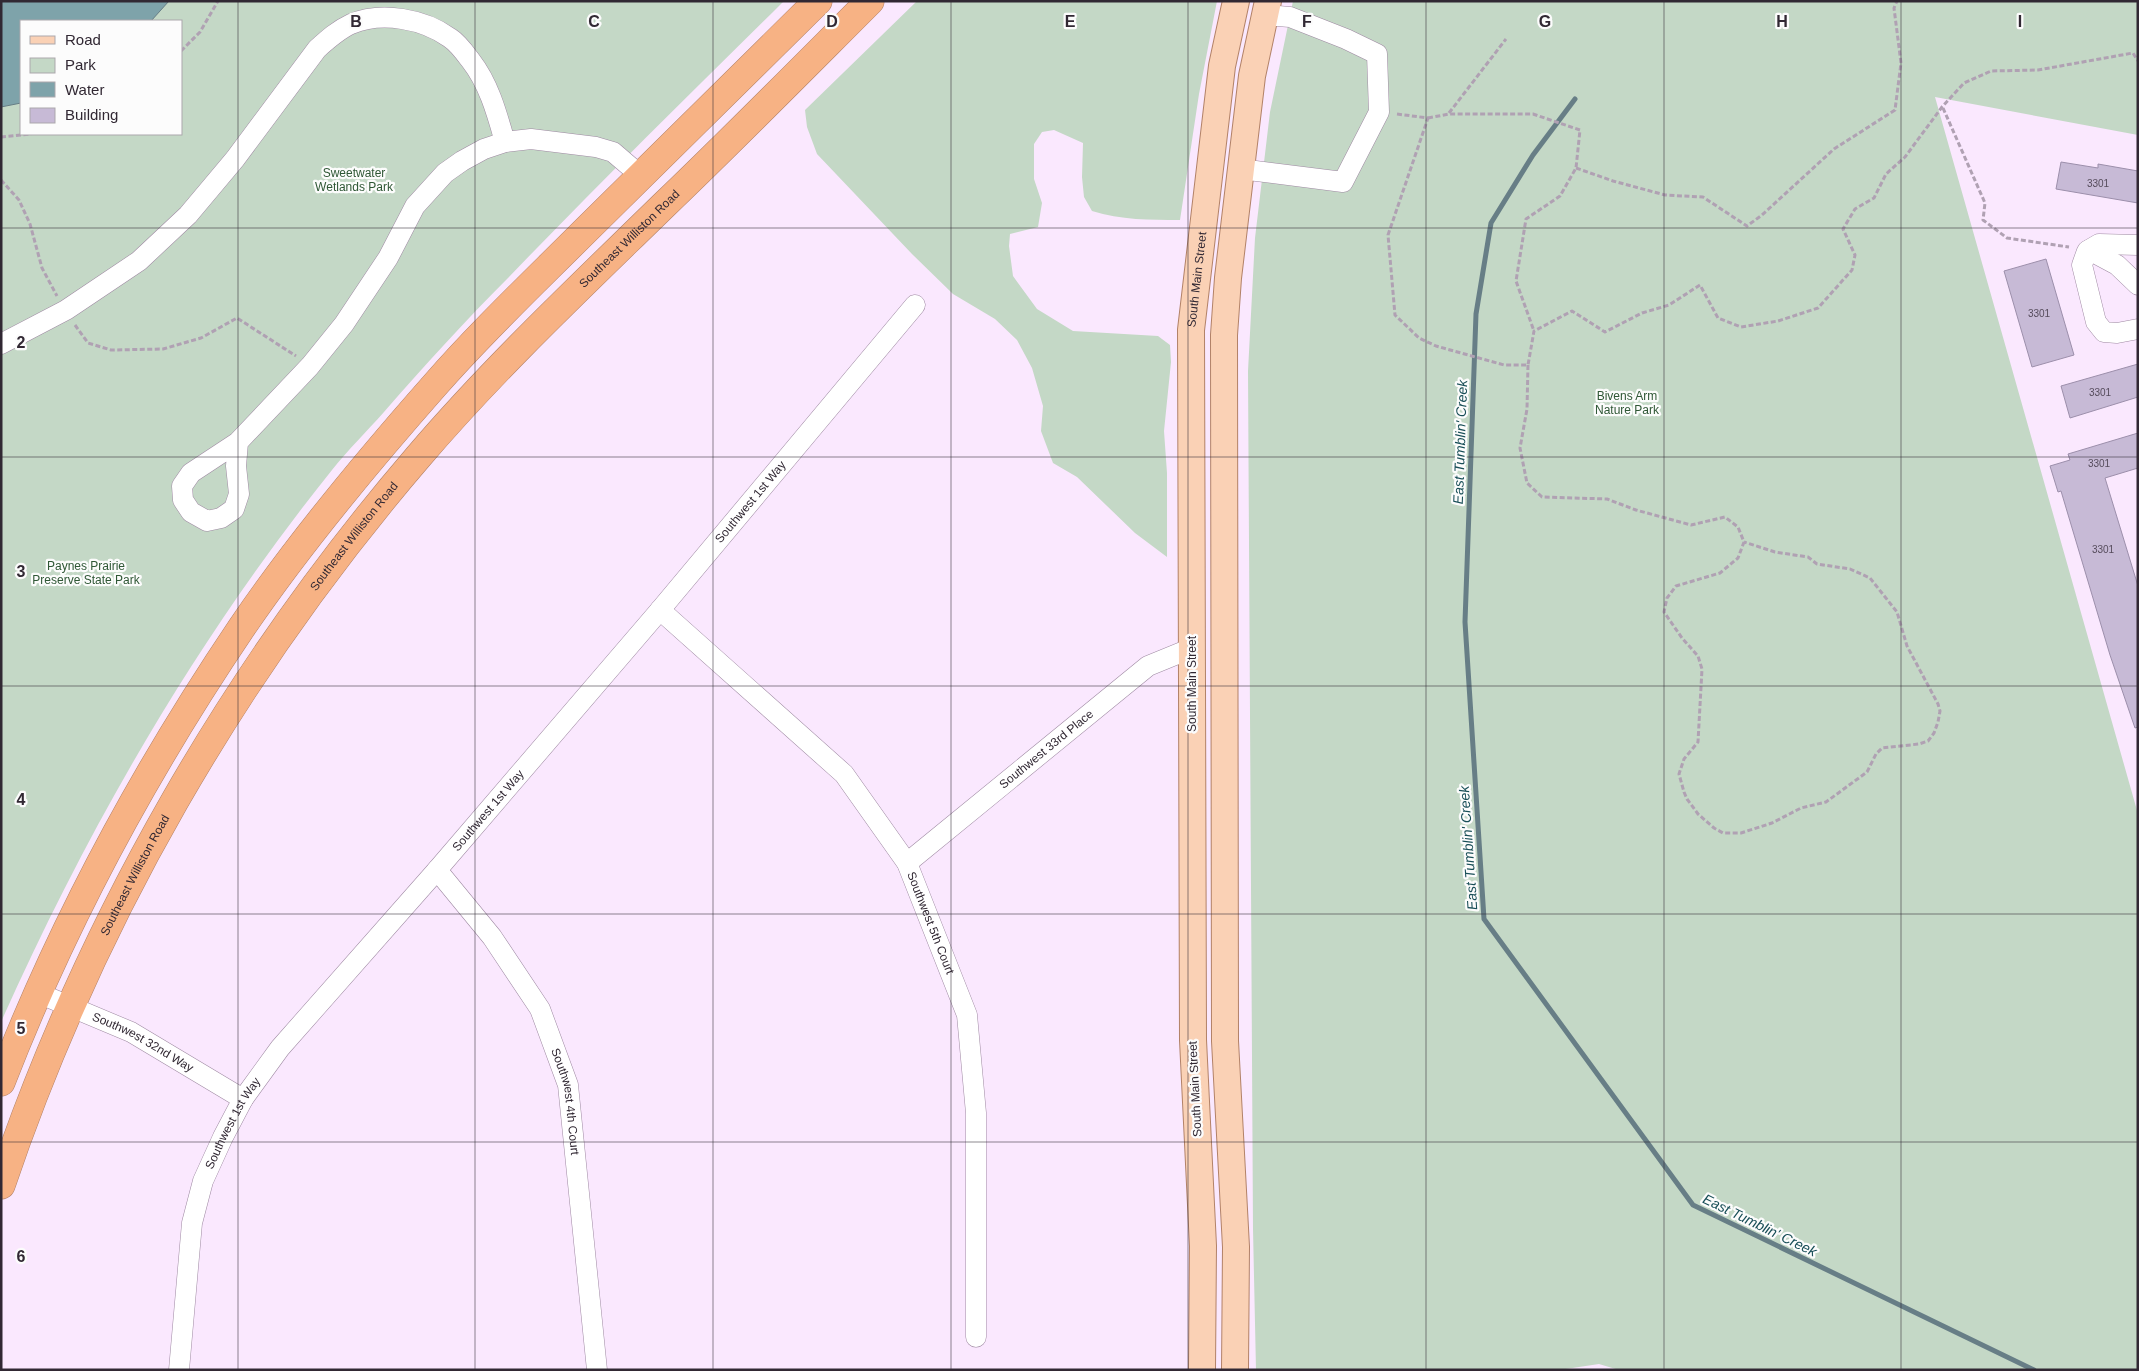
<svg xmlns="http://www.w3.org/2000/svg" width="2139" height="1371" viewBox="0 0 2139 1371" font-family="Arial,sans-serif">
<rect width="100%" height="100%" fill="#fae8fe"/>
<!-- green -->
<g fill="#c4d8c6" fill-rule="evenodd">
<path d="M 1,1 L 784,1 C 691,93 598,184 508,278 C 465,321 424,366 384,412 C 367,431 348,450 332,470 C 197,638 89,825 1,1022 ZM 21,21 L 181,21 L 181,134 L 21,134 Z"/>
<path d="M 917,1 L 1217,1 L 1199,94 L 1180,220 C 1150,220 1121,220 1092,211 L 1084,197 L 1082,177 L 1083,143 L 1054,130 L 1042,132 L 1034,144 L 1034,179 L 1042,203 L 1038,227 L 1010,234 L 1009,246 L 1013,276 L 1037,309 L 1073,331 L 1158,336 L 1170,345 L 1171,362 L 1164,431 L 1167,473 L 1167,557 L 1135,533 L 1077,477 L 1053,463 L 1041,431 L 1043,406 L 1032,368 L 1017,340 L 995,319 L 953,294 L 912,254 L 817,154 L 807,127 L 805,110 Z"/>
<polygon points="1293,1 2138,1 2138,135 1935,97 2138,814 2138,1370 1619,1370 1599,1364 1559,1370 1256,1370 1253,1229 1248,371 1255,238 1270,112"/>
</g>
<!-- water -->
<polygon fill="#7ea3aa" stroke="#677e86" points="1,1 169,1 151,21 21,21 21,103 1,107"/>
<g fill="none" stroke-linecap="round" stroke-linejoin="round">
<!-- stream -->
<polyline stroke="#677e86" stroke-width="5" points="1575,99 1533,155 1491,223 1476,314 1465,622 1484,919 1693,1205 2034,1370"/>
</g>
<!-- building -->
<g fill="#c7bad6" stroke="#9c8fab">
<polygon points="2061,162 2098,168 2098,164 2138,171 2138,203 2056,189"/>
<polygon points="2046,259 2074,355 2032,367 2004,271"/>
<polygon points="2138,364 2138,397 2070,418 2061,386"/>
<polygon points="2138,433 2138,468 2105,478 2138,586 2138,727 2135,728 2110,655 2061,491 2058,492 2050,466 2070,460 2068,454"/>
</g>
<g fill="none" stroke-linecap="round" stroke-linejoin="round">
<defs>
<g id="minor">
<polyline points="1240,169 1343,182 1379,112 1377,54 1346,39 1290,17 1265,15"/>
<polyline points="2138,245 2099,244 2087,251 2082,265 2096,322 2104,332 2117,333 2138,329"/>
<polyline points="2089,250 2117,265 2138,285"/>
<path d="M 1,344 L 66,310 L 139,261 L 188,215 L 235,159 L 317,49 C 328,39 338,30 351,24 C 382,11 424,19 450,38 C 458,43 465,53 471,61 C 489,84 497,114 505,142"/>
<polyline points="238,442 236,466 239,494 234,509 221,518 207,521 191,512 183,500 182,486 191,473 238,442 310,366 344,324 388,258 415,206 445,173 462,161 484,149 505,142 531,139 596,147 613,152 641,176"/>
<path id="s1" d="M 660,610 L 844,774 L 907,863 L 967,1015 L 976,1113 L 976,1337"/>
<path id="s2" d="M 907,863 L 1148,666 L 1192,648"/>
<path id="s3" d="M 437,870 L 492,937 L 540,1009 L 568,1085 L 597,1370"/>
<path id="s4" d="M 38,993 L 131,1032 L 243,1099"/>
<path id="s5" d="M 179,1370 L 192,1223 L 203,1181 L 223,1137 L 243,1099 L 280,1048 L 437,870 L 660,610 L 915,305"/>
</g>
<g id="major">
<path id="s6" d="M 1202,1370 L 1203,1246 L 1193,1040 L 1191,330 L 1222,66 L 1236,1"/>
<polyline points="1235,1370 1236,1247 1225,1041 1224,335 1228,278 1252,76 1268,1"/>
</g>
<g id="highway">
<path d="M 1,1082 C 63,922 146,769 242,627 C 300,542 366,463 434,386 C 481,332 533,283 583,233 C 661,156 740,79 818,1"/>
<path id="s7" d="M 1,1185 C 91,919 235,670 418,457 C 494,368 579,288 663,206 C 733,139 801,70 870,1"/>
</g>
</defs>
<!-- minor casing -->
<use href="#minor" stroke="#9e89a2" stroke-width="21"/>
<!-- major casing -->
<use href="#major" stroke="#b28268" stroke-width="28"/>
<!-- highway casing -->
<use href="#highway" stroke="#b28268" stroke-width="29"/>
<!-- path -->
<g stroke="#b0a1b3" stroke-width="3" stroke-dasharray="5 2.5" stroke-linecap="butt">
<polyline points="181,51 200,32 218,1"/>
<polyline points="1943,108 1985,203 1983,220 2007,238 2069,247"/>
<polyline points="1449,113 1506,39"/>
<polyline points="1397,114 1428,118 1388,235 1395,315 1419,338 1436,346 1504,365 1528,365 1534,331 1572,311 1605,332 1642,313 1669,305 1700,285 1718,318 1741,327 1778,321 1818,308 1852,270 1855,255 1843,229 1855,209 1874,198 1886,174 1905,157 1942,107 1964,83 1991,71 2038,70 2133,53 2138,61"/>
<polyline points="1428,118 1449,114 1533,114 1580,130 1576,168 1560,196 1526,219 1516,281 1534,331"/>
<polyline points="1,137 31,134"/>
<polyline points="1576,168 1613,181 1665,195 1703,197 1747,226 1762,215 1834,149 1895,110 1901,63 1894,8 1897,1"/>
<polyline points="1,180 19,200 30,224 42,268 57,296"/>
<polyline points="75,325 88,343 111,350 163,349 201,338 237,318 296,356"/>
<polyline points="1528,365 1527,409 1520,448 1527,483 1542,497 1607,499 1636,510 1691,525 1725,517 1738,527 1744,542 1738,558 1720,573 1676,586 1667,598 1664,612 1682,638 1698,656 1702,669 1698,742 1684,759 1679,774 1684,792 1687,799 1698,814 1714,828 1723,833 1741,833 1772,823 1801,808 1826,802 1867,772 1876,754 1882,748 1919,744 1928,741 1934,733 1938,722 1940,711 1938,704 1907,646 1897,612 1870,578 1850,569 1817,564 1808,557 1775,552 1744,542"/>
</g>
<!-- minor -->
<use href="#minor" stroke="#fff" stroke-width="20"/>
<!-- major -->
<use href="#major" stroke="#fad1b5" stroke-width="26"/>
<!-- highway -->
<use href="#highway" stroke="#f7b284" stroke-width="28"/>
</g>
<!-- grid -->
<path fill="none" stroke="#312833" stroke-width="1" stroke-opacity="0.55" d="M 238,1 L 238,1370M 475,1 L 475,1370M 713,1 L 713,1370M 951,1 L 951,1370M 1188,1 L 1188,1370M 1426,1 L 1426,1370M 1664,1 L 1664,1370M 1901,1 L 1901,1370M 1,228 L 2138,228M 1,457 L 2138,457M 1,686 L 2138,686M 1,914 L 2138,914M 1,1142 L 2138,1142"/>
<g text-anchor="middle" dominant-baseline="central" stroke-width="4.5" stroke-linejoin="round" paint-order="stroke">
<!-- number labels -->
<g font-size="10" fill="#564c5c">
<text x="2098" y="183">3301</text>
<text x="2039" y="313">3301</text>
<text x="2100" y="392">3301</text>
<text x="2099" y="463">3301</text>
<text x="2103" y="549">3301</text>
</g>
<!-- park labels -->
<g font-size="12" fill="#2f5735" stroke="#fcfcfc">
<text x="354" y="173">Sweetwater<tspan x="354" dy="14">Wetlands Park</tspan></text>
<text x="1627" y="396">Bivens Arm<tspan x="1627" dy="14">Nature Park</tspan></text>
<text x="86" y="566">Paynes Prairie<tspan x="86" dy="14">Preserve State Park</tspan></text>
</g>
<!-- street labels -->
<g font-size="12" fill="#312833" stroke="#fcfcfc">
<text stroke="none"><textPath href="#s7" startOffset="1148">Southeast Williston Road</textPath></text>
<text stroke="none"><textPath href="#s6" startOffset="1091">South Main Street</textPath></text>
<text stroke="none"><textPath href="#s5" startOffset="1066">Southwest 1st Way</textPath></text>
<text stroke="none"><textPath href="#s7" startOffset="742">Southeast Williston Road</textPath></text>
<text transform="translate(1192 684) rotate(-90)">South Main Street</text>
<text stroke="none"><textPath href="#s2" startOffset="180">Southwest 33rd Place</textPath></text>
<text stroke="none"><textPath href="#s5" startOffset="661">Southwest 1st Way</textPath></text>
<text stroke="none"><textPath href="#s7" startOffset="338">Southeast Williston Road</textPath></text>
<text stroke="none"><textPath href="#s1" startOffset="420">Southwest 5th Court</textPath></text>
<text stroke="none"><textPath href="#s4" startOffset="116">Southwest 32nd Way</textPath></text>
<text transform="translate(1195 1089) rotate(-93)">South Main Street</text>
<text stroke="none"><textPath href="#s3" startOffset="270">Southwest 4th Court</textPath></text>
<text stroke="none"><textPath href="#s5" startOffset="256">Southwest 1st Way</textPath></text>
</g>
<!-- water labels -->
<g font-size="14" font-style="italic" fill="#184e57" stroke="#fcfcfc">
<text transform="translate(1460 442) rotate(-88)">East Tumblin' Creek</text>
<text transform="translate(1468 848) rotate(-94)">East Tumblin' Creek</text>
<text transform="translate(1760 1225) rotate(26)">East Tumblin' Creek</text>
</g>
</g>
<g font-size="16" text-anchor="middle" font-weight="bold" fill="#312833" stroke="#fcfcfc" stroke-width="4.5" stroke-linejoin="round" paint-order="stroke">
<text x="356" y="27">B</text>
<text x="594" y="27">C</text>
<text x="832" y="27">D</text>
<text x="1070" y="27">E</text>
<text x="1307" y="27">F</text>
<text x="1545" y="27">G</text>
<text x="1782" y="27">H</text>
<text x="2020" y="27">I</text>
<text x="21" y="348">2</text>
<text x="21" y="577">3</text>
<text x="21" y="805">4</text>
<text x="21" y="1034">5</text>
<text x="21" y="1262">6</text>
</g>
<!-- border -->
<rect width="2139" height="1371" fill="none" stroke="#312833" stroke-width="5"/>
<!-- legend -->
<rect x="20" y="20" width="162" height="115" fill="#fcfcfc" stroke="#aba7ac"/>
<rect x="30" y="36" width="25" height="8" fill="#fad1b5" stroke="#aba7ac"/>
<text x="65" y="45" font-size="15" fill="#312833">Road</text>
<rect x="30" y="58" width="25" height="15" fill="#c4d8c6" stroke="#aba7ac"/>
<text x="65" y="70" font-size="15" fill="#312833">Park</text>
<rect x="30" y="82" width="25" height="15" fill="#7ea3aa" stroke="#aba7ac"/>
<text x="65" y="95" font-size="15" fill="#312833">Water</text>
<rect x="30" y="108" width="25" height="15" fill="#c7bad6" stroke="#aba7ac"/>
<text x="65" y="120" font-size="15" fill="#312833">Building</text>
</svg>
